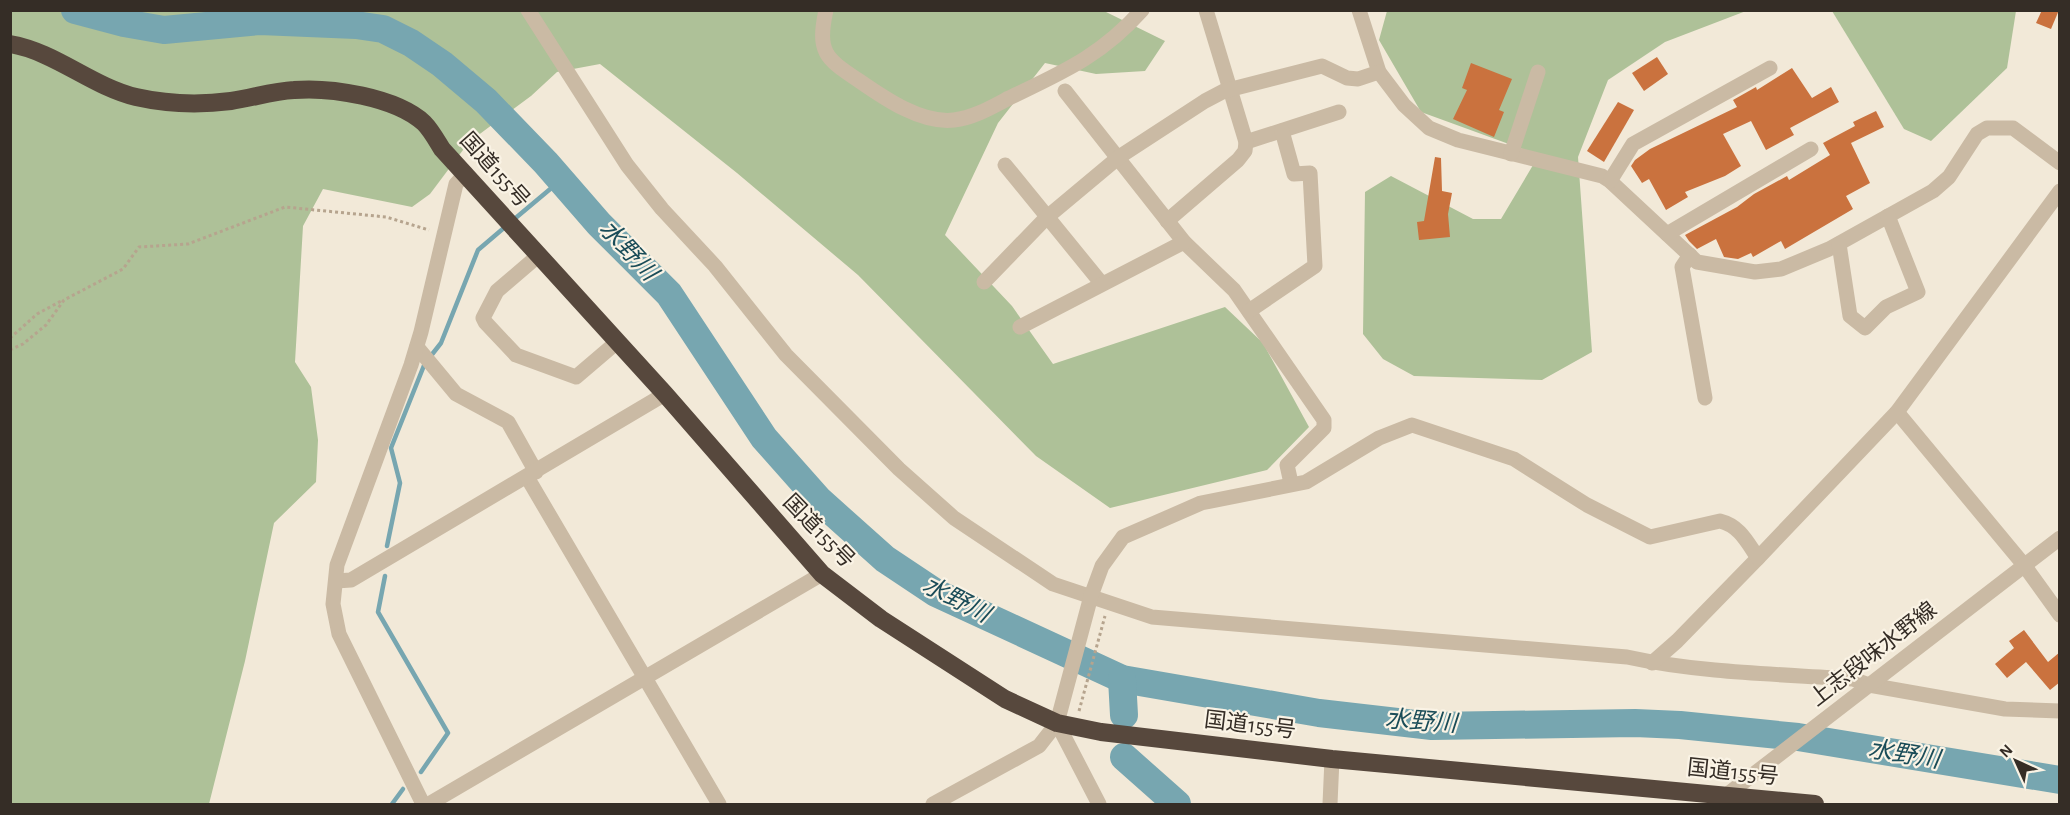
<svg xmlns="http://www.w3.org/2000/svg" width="2070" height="815" viewBox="0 0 2070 815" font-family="'Alegreya Sans','Noto Sans JP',sans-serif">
<rect width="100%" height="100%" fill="#f2e9d8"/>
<!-- green -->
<g fill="#aec198">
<polygon points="10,11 1104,11 1165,41 1145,71 1096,74 1045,63 998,123 945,235 1012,306 1053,364 1225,307 1263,343 1309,427 1267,470 1110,508 1036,456 858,275 737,173 600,64 557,72 531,96 469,142 430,194 412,207 323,189 303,226 295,362 311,387 318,440 316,482 274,523 245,661 209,804 11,804"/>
<polygon points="1387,11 1746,11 1665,42 1608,80 1578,157 1592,352 1542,380 1414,376 1383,359 1363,334 1365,192 1391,176 1473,219 1501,219 1539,155 1421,112 1379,40"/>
<polygon points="1832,11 2016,11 2007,68 1931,141 1904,129"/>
</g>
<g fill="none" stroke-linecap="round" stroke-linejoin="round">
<!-- stream -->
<g stroke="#77a6b0" stroke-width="4.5">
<polyline points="512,221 561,180"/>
<polyline points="430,357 441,343 478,250 505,227"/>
<polyline points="387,546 400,483 391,448 425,363"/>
<polyline points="385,576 378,612 448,733 421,772"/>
<polyline points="392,804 403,789"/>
</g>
<!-- river -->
<g stroke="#77a6b0" stroke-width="28">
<polyline points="75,10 124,23 164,30 260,21 356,25 383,29 411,43 442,64 486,101 546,163 599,224 669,294 764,438 819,500 885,559 936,593 1122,679 1319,713 1432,726 1635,723 1680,725 1798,737 2060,780"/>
<polyline points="1122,679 1124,715"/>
<polyline points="1124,757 1177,804"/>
</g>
</g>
<!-- building -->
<g fill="#ca723e">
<polygon points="2042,10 2059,10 2051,29 2036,23"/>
<polygon points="1657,57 1668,74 1644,91 1632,73"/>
<polygon points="1471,63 1512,79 1499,110 1504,112 1494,137 1453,119 1467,90 1462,88"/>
<polygon points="1792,68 1812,98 1831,87 1839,102 1790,128 1794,135 1766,150 1751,121 1723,134 1741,166 1725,176 1685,192 1688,197 1666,210 1649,179 1642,183 1631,166 1635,160 1650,149 1737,107 1733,100 1756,87 1757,90"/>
<polygon points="1618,102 1634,110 1604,162 1587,151"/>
<polygon points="1876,111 1884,127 1851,143 1870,183 1846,196 1853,209 1785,249 1781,241 1753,257 1751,253 1738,259 1724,257 1716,239 1697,249 1689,241 1685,235 1737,207 1754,194 1787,176 1789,180 1830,155 1823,143 1855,126 1853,122"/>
<polygon points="1435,157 1441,158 1442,191 1452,193 1448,214 1450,237 1419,240 1417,222 1424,221"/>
<polygon points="2024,630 2048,662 2060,652 2060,682 2050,690 2026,662 2007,678 1995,664 2014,648 2009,641"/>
</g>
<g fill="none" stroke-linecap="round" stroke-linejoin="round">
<!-- path -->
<g stroke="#b6a48e" stroke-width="3" stroke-dasharray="3 3" stroke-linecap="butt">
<polyline points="10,338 37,314 63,300"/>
<polyline points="10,350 23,344 46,325 64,300 123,269 139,247 188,244 285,207 386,217 429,230"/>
<polyline points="1079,711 1105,616"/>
</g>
<!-- minor -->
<g stroke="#cabaa4" stroke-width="15">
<path d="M 528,10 L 627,165 L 662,209 L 715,266 L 786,355 L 899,469 L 954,518 L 1053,584 L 1152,617 L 1627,657 C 1700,673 1778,674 1853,679 L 1869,685 L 2005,709 L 2060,711"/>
<path d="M 826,10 C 817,52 825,58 858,80 C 884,98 921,124 954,120 C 973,118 992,107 1009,98 C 1063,72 1101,56 1142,10"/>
<polyline points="1359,10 1379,72 1404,105 1429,128 1458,140 1602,176 1610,181 1697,262 1755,272 1781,269 1829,249 1933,191 1949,177 1977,134 1987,128 2013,128 2060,163"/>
<polyline points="1065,91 1184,242 1234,290 1324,420 1324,428 1287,465 1291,483"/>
<polyline points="1246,142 1339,112"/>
<polyline points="1511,154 1538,72"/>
<polyline points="1005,165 1102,284"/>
<polyline points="1610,181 1633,144 1770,68"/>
<polyline points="1167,221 1238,160 1245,151 1246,142 1206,10"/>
<polyline points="1667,234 1811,149"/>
<polyline points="1839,244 1850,316 1865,328 1886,307 1918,292 1888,216"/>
<polyline points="539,255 497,291 483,318 485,322 516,355 576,377 617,342"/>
<polyline points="1690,255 1682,267 1705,398"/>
<polyline points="984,282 1046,218 1119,157 1205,101 1224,91 1322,66 1347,78 1358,79 1379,72"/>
<polyline points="1249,311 1315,266 1310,173 1294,174 1282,131"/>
<polyline points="1020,327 1184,242"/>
<polyline points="417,347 456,394 508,422 536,472"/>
<polyline points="1897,412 2024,565 2060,615"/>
<polyline points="527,477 719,804"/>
<polyline points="336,581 351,580 665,394"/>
<polyline points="1652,663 1677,641 1758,558 1897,412 2060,191"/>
<polyline points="1057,723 1099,804"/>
<polyline points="423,804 339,634 333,604 337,565 411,365 421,332 456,184 466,173"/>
<polyline points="429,804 822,574"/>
<path d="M 933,804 L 1039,746 L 1057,723 L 1091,596 L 1102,566 L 1123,537 L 1201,503 L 1306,482 L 1379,438 L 1412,425 L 1514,459 L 1587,505 L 1650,537 L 1720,521 C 1740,526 1747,542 1758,558"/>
<polyline points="1330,804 1332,759"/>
<polyline points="1715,804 2060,538"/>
</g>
<!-- highway -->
<path stroke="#57483d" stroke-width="18" d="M 10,44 C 56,52 91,86 136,97 C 167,104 200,105 231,101 C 252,98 273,91 294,90 C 330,87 396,97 424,123 C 431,130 437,141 442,149 L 665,394 L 822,574 L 881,619 L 1005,699 L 1057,723 L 1101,732 L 1332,759 L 1815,804"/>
</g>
<g text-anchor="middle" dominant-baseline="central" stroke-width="4.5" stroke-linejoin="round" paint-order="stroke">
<!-- street labels -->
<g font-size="22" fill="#352d26" stroke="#faf3e5">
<text transform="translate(495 170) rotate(48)">国道155号</text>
<text transform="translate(819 531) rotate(46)">国道155号</text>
<text transform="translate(1873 654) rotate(-38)">上志段味水野線</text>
<text transform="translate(1250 725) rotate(7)">国道155号</text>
<text transform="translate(1733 772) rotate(6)">国道155号</text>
</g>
<!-- water labels -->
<g font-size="24" font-style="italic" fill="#1a4c58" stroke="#faf3e5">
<text transform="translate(628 251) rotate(47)">水野川</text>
<text transform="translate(956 600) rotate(27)">水野川</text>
<text transform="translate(1421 722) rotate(4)">水野川</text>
<text transform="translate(1904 755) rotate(9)">水野川</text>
</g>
</g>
<!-- border -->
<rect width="2070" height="815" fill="none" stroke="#352d26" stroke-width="24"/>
<!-- north arrow -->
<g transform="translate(2016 761) rotate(315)" stroke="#faf3e5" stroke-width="4.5" paint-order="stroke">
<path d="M0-4.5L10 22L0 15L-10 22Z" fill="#352d26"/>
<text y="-9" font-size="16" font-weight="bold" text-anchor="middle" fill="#352d26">N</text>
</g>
</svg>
